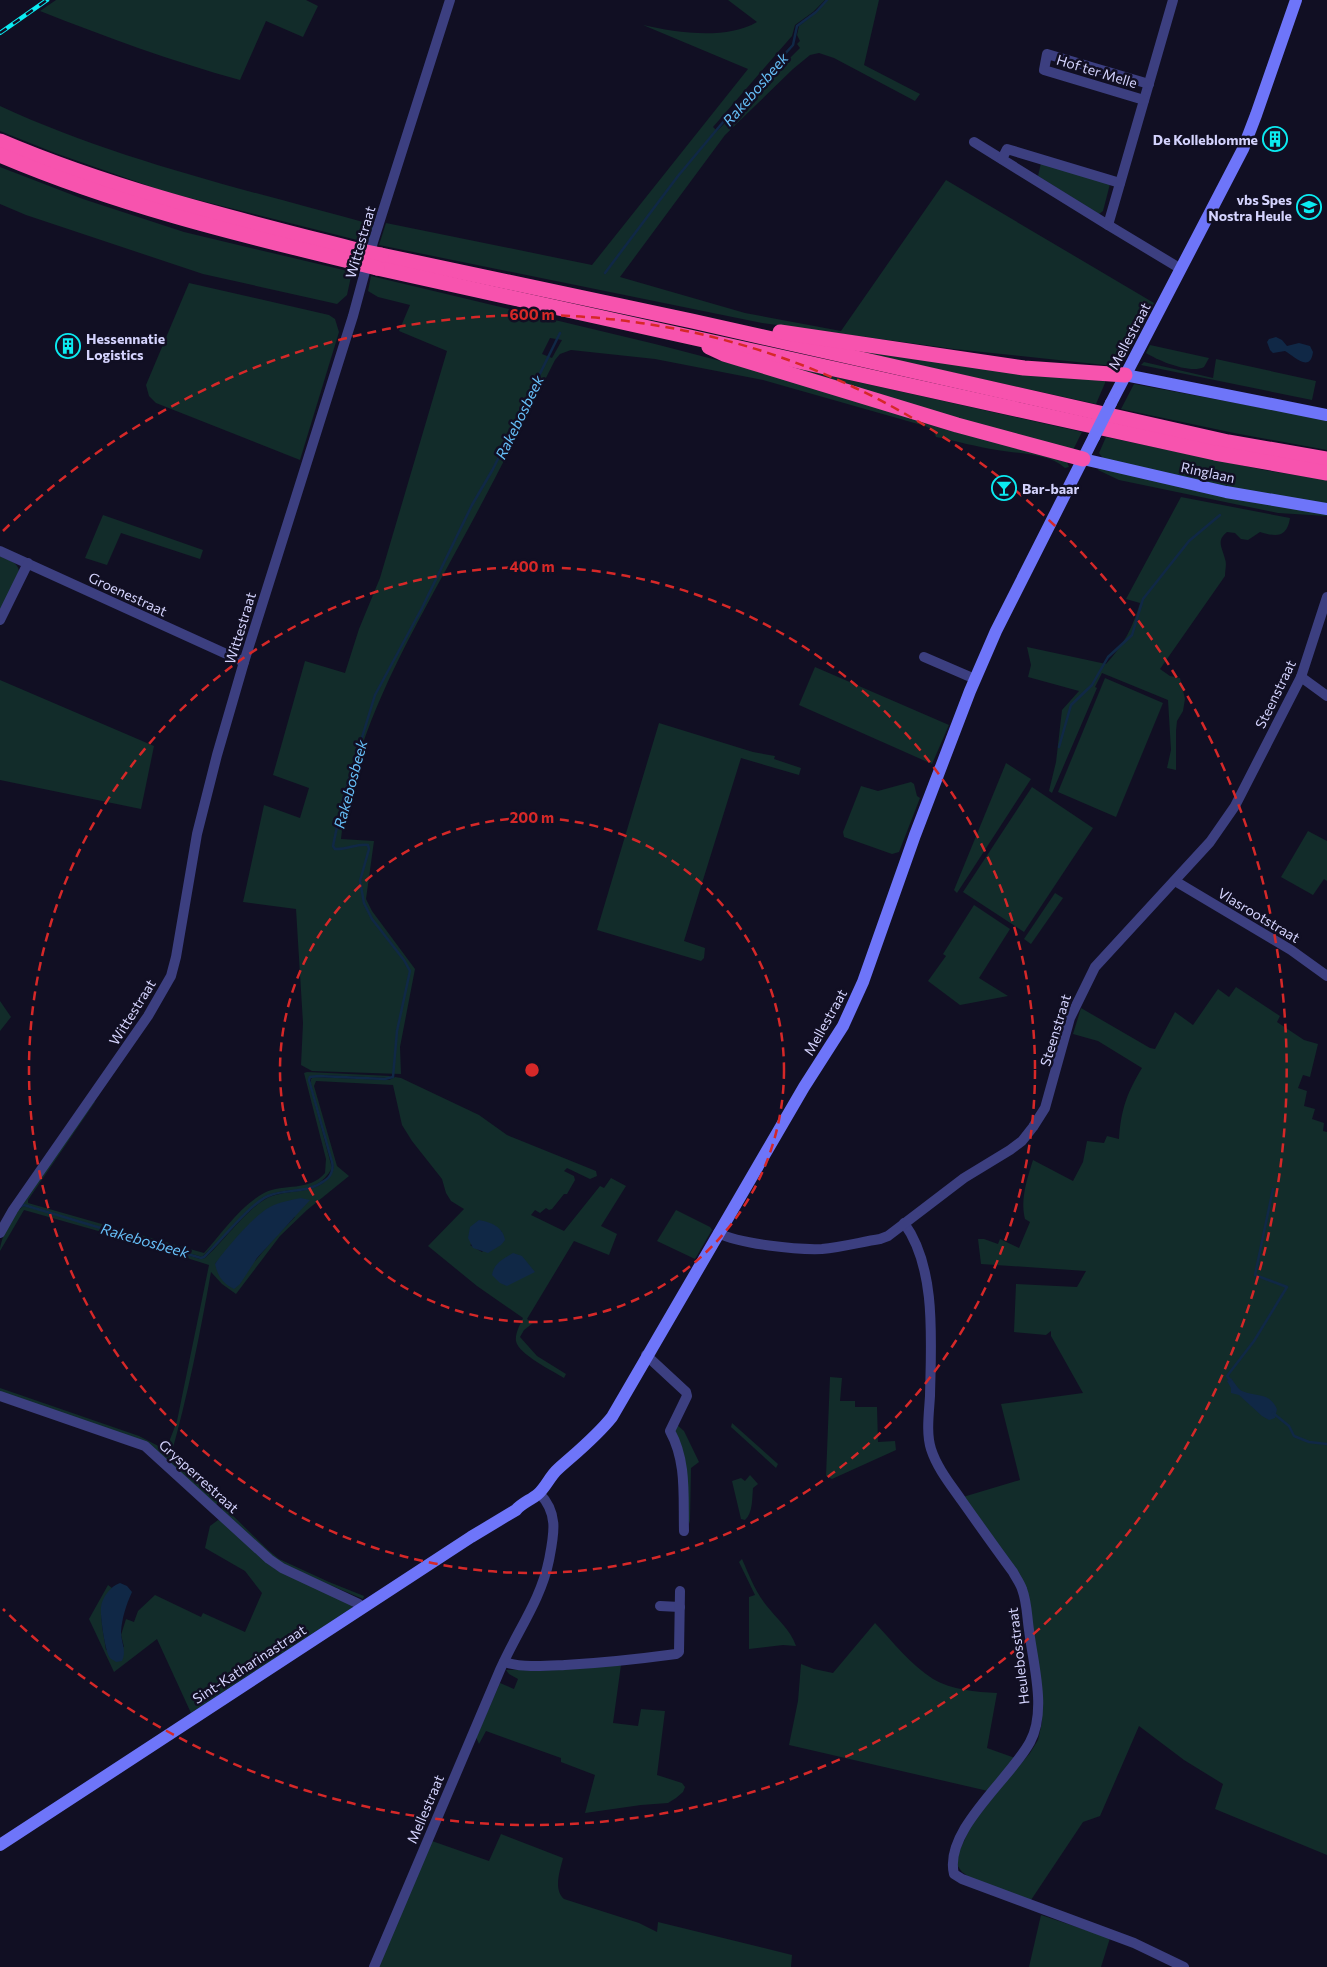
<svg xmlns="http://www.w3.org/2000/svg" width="1327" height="1967" viewBox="0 0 1327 1967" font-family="Commissioner,sans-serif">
<rect width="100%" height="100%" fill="#110f23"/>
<!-- green -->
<g fill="#122c2a" fill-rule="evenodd">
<path d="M 56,0 L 306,0 L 318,6 L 303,37 L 266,21 L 240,80 C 171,61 106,37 40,11 Z"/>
<path d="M 728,0 L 825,0 L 813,12 L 795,25 L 792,36 L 713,127 L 717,131 L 800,48 L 797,44 L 800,41 L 797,35 L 799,26 L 813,15 L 828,0 L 879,0 L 864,65 L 920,94 L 915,101 L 834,58 L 819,53 L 810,55 L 793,69 L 725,135 L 620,277 L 745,313 L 841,331 L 946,180 L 1154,303 L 1129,348 L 1114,366 L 954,349 L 762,323 L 379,245 L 386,223 L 592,265 L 748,69 L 643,25 C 677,33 726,40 757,22 Z"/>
<path d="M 0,106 C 119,161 248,190 374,225 L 369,243 L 166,192 L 55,153 L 0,131 Z"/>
<polygon points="1041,163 1110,184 1103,211 1099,214 1038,176"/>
<polygon points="0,167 83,199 184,232 352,272 347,295 337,304 203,274 26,215 0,204"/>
<path d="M 371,276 L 655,344 L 782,377 L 1066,460 L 1069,467 L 1065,468 C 1049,453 1019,454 997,450 C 977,447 956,441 936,437 L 933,430 L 925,426 L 763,380 L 655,359 L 571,350 L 560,354 L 555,360 C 524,421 494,482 461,542 C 411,635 352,732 341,839 L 374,841 L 366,899 L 372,911 L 415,969 L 400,1047 L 401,1074 L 312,1071 L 301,1065 L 303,1023 L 296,909 L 243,902 L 264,805 L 300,818 L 309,788 L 273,775 L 305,661 L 345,673 L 359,629 L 380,578 L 447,351 L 399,331 L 410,305 L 378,297 L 368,291 ZM 550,338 L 562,340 L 552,358 L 542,354 Z"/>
<polygon points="189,283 329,315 335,319 339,332 300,460 156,403 149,396 146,385"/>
<polygon points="813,342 1105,380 1105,383 1096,404"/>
<path d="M 1150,345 L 1209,358 L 1204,367 C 1190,374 1159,361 1146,353 Z"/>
<polygon points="1216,359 1316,381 1312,400 1141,365 1144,362 1213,378"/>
<polygon points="773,363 1082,432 1073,450 1046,445"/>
<polygon points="1134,384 1327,420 1327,450 1234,433 1121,409"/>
<polygon points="1106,437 1264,470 1327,480 1327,505 1257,494 1104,460 1099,453"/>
<polygon points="1099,468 1327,514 1327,516 1278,513 1119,480 1098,470"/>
<path d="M 1181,497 L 1290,518 C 1287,538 1276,537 1260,532 L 1248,540 L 1241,539 L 1235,533 L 1227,532 C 1216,541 1222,547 1225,559 C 1227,564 1225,570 1225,576 L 1160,669 L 1170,676 L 1180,678 L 1185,699 L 1183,711 L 1177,721 L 1176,731 L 1176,770 L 1167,768 L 1171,750 L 1168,700 L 1102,673 L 1095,687 L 1097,688 L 1052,793 L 1049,791 L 1056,762 L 1062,710 L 1079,691 L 1028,677 L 1031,665 L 1027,647 L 1106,664 C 1125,643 1132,629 1140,603 L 1126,599 Z"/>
<polygon points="103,515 203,550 200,559 121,533 107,565 85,558"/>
<path d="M 0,556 C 8,560 18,562 19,571 L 0,612 Z"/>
<polygon points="815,667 949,725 932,764 799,705"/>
<polygon points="1105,678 1163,703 1116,817 1058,792"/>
<polygon points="0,680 154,746 141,809 0,780"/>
<polygon points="659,723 753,752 775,756 774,759 801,768 799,775 741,758 684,941 705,948 704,958 701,961 597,930"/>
<polygon points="1006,763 1031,779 957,893 954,890"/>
<polygon points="911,782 914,784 917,796 920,798 899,852 892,854 844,837 843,832 861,786 878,791"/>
<polygon points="1032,787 1093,828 1024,932 963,892"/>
<polygon points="1308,831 1327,841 1327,881 1324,879 1313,895 1281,877"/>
<polygon points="1055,893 1063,898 1031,944 1024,939"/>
<polygon points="974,905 1010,929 979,978 1008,996 960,1005 928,981 946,956 943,954"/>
<path d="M 1236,987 L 1280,1016 L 1277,1022 L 1304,1040 L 1318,1044 L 1310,1077 L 1303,1075 L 1298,1088 L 1307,1091 L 1304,1106 L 1315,1109 L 1312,1119 L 1324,1123 L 1323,1131 L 1327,1132 L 1327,1855 L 1215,1809 L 1223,1784 L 1184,1760 L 1139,1726 L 1100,1816 L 1083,1822 L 1031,1900 L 972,1879 L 962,1872 L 957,1865 L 957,1856 L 971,1826 L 997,1792 L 1030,1753 L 1038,1740 L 1042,1722 L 1042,1697 L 1027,1591 L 963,1497 L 1020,1480 L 1001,1404 L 1083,1393 L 1051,1336 L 1051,1331 L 1046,1335 L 1014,1332 L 1016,1284 L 1077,1287 L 1086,1271 L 981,1264 L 978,1239 L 984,1239 L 998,1244 L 1000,1239 L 1019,1248 L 1030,1222 L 1025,1219 C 1020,1200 1027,1179 1033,1160 L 1073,1181 L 1083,1162 L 1087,1141 L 1104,1143 L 1107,1136 L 1119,1139 C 1121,1109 1127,1093 1142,1068 L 1098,1041 L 1073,1034 L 1081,1008 L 1150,1048 L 1155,1049 L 1175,1012 L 1193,1025 L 1218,989 L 1229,997 Z"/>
<polygon points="0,1001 11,1017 0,1031"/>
<path d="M 307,1072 L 390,1076 L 389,1078 L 318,1075 L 309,1077 L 309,1082 L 332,1168 C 314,1200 288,1183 262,1198 L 202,1257 L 117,1232 L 200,1259 L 205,1258 C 223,1242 251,1203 272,1196 C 295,1188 324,1196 334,1167 L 311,1084 L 311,1079 L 313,1077 L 389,1080 L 395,1077 L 401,1078 L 479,1115 L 507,1135 L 596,1171 L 597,1176 L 590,1179 L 567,1168 L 564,1171 L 574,1176 L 575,1180 L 567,1194 L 564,1194 L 552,1209 L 549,1210 L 546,1208 L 540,1213 L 535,1210 L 531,1215 L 564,1231 L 600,1186 L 604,1188 L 611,1178 L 626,1186 L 601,1226 L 617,1234 L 609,1255 L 574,1241 L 527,1319 L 533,1323 L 524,1330 L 520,1337 L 537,1356 L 566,1374 L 564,1378 C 553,1371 518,1354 516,1341 C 515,1333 520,1325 523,1318 L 477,1286 L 428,1246 L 464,1209 L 451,1201 L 446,1193 L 442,1179 L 412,1141 L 402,1125 L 393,1085 L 316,1081 L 314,1086 L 337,1166 L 349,1176 L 307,1210 L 280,1236 L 236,1294 L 222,1284 L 211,1272 C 200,1334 188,1395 171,1455 L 180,1466 L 219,1501 L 216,1505 L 151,1447 L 0,1392 L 0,1388 L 139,1436 L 166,1450 L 177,1421 L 209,1265 L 130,1240 L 24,1210 L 0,1251 C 0,1239 13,1212 24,1206 L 97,1226 L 20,1203 L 95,1101 L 95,1102 L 28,1200 L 28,1203 L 204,1253 C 222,1233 240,1206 264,1193 C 284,1183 309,1192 325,1173 L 326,1159 L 304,1073 ZM 295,1217 L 277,1235 L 255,1261 L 215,1264 L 254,1220 ZM 499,1229 L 502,1232 L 482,1252 L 470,1245 Z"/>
<polygon points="676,1210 710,1227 712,1230 695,1259 657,1241"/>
<polygon points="830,1377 842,1378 840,1401 855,1401 855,1407 877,1407 878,1442 895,1441 896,1450 832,1479 826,1476"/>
<polygon points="732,1423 778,1464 776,1468 731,1427"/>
<polygon points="677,1425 684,1431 699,1462 691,1468 690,1521 689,1524 673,1429"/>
<path d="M 750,1475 L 758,1484 L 753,1488 C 752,1498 753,1513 745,1520 L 741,1519 L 732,1481 L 741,1478 L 745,1481 Z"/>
<polygon points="223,1506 268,1550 279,1559 329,1582 364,1596 363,1599 280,1564 221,1509"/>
<path d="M 218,1520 L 223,1522 L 275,1569 L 352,1604 L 352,1608 L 191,1713 L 157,1639 L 114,1672 L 89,1619 L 108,1585 L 112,1588 C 95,1607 103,1627 106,1650 L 124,1647 L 121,1635 L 126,1619 L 134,1622 L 138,1611 L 155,1595 L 201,1617 L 203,1613 L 245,1632 L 262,1593 L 245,1571 L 205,1548 L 210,1526 Z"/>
<path d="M 742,1559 C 749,1575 755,1591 766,1605 C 776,1618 791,1630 796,1646 L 783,1645 L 749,1649 L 749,1597 L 755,1595 L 739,1562 Z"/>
<path d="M 875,1623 C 893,1642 911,1665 933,1679 C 952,1690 976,1692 997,1693 L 987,1748 L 1015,1758 L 988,1791 L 789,1745 L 798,1701 L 801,1664 L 814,1669 L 833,1673 Z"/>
<polygon points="621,1665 613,1723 638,1726 641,1709 665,1711 657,1775 682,1783 685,1787 683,1792 676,1798 668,1803 641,1805 585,1813 595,1775 561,1762 561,1758 486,1731 479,1744 476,1737 500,1683 514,1689 518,1679 509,1674 506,1670"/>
<path d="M 501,1834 L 563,1858 C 560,1871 553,1889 564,1899 L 639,1923 L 657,1932 L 658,1922 L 792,1955 L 791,1967 L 378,1967 L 432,1841 L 489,1861 Z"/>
<polygon points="1041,1915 1110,1938 1101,1967 1029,1967"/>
</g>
<!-- water -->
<g fill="#102846">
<path d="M 1276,337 L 1282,340 L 1287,346 L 1299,343 L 1310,346 L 1313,352 C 1310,374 1293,355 1285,351 L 1273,353 L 1270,350 L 1267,342 L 1269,339 Z"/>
<path d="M 301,1198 L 310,1200 L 257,1258 L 240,1284 L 234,1289 C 222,1283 218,1276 215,1264 C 226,1249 254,1215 270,1207 C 279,1202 291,1200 301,1198 Z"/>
<path d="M 479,1220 C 491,1222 503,1227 505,1240 L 501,1245 L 488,1253 L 473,1248 L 468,1238 L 470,1227 Z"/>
<path d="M 513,1253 L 522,1256 L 535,1272 L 507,1286 L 500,1283 L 492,1275 C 494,1263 503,1259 513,1253 Z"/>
<path d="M 1231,1378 C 1234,1382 1238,1389 1242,1391 C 1258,1398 1268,1391 1277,1409 L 1275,1418 L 1269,1420 L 1262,1416 L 1239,1395 L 1231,1393 L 1231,1388 L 1227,1381 Z"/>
<path d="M 120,1583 L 127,1586 L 132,1592 C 126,1605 122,1618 121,1632 C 121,1642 127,1651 122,1661 L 116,1662 C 115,1661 111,1659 110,1658 C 105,1652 100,1615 101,1607 C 102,1597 111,1586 120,1583 Z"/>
</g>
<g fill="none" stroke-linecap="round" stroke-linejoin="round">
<!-- stream -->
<g stroke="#102846" stroke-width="2.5">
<polyline points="605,273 678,176 724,121 793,45 797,26 816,12 827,0"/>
<polyline points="1059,747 1071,705 1092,685 1108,657 1132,635 1143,599 1189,541 1220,515"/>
<path d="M 20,1207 L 24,1205 L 201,1258 L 204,1257 C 220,1242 250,1204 268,1196 C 287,1188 307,1194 324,1181 C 331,1177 334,1169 332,1162 L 309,1080 L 310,1077 L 318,1076 L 385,1079 L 393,1077 L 397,1031 L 410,971 L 404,960 L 372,919 L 364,903 L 360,881 L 369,849 L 368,845 C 357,843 347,850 335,849 L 333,846 L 342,803 L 375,695 L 422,608 L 472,505 L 493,469 L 560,333"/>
<polyline points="1230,1380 1227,1376 1254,1341 1287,1287 1255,1275 1273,1189"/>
<polyline points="1273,1413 1289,1426 1294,1436 1309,1442 1327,1444"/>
</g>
<!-- street -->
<g stroke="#3c3f80" stroke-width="10">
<polyline points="1173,0 1108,225 1181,269"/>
<polyline points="1144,100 1044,70 1047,54 1149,84"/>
<polyline points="974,142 1108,225"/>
<polyline points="1002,159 1007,149 1120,183"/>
<polyline points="0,551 244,662"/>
<polyline points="0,620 28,563"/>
<polyline points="924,657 975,679"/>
<polyline points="1301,677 1327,696"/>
<polyline points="1175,881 1291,950 1327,976"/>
<path d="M 904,1223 C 937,1268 931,1342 930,1396 C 929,1413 926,1433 931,1449 C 937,1468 951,1485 962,1501 C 979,1525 996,1549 1013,1572 C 1016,1578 1020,1583 1022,1589 C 1027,1602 1027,1617 1029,1630 C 1033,1664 1047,1711 1030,1742 C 1011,1778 943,1831 954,1874 L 962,1879 L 1134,1943 L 1184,1967"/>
<polyline points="0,1233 13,1210 148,1016 171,976 176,957 197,834 217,755 244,662 353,316 373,242 450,0"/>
<path d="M 718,1233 C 740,1244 797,1250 822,1249 C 842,1247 861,1242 880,1239 L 888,1236 L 964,1178 L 1010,1150 L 1022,1141 L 1033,1127 L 1045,1108 L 1070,1018 L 1095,967 L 1210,842 L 1235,806 L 1301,677 L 1327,597"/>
<path d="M 646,1355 L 686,1392 L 687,1396 L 670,1431 C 687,1462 683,1496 684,1531"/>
<polyline points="0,1396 145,1446 269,1559 282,1568 359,1604 362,1608"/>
<polyline points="660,1606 680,1607"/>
<path d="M 504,1662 C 524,1668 545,1666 565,1665 C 602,1663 639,1659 676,1654 L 679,1652 L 680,1591"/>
<path d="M 374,1967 C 416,1868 458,1769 500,1670 C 516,1633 541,1600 549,1560 C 554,1534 559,1513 539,1493"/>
</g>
<!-- secondary -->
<g stroke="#6e75f9" stroke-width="12">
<polyline points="1125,375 1327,415"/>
<polyline points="1111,403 1243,149 1256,115 1296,0"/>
<polyline points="1083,459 1226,492 1327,509"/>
<path d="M 0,1845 L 471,1537 L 516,1510 C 522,1503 531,1500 538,1494 C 546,1487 550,1476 558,1469 C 577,1452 596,1437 612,1417 L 804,1087 L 843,1026 L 863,982 L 915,835 L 970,691 L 996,631 L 1094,437"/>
</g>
<!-- highway -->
<g stroke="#f753ae" stroke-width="15">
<path d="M 0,141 C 115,190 236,219 357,250"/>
<path d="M 0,155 C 115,204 233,233 353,262"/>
<polyline points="381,255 692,321 1228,442 1327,459"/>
<polyline points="377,268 1215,453 1327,473"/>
<polyline points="780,332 1024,368 1125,375"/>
<polyline points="709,347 724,354 957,425 1083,459"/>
</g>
<defs>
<polyline id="rail" points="0,33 47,0"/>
</defs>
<!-- rail casing -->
<use href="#rail" stroke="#0bebf1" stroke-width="4.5"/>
<!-- rail -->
<use href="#rail" stroke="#110f23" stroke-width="2.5" stroke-dasharray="8" stroke-linecap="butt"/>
<!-- secondary-bridge -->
<polyline stroke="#6e75f9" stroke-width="12" points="1094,437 1111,403"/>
<!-- highway-bridge -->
<g stroke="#f753ae" stroke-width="15">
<polyline points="357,250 381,255"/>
<polyline points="353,262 377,268"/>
</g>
</g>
<!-- distance rings -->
<g fill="none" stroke="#d62828" stroke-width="2.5" stroke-dasharray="9 6">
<circle cx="532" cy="1070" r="252"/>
<circle cx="532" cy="1070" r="503"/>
<path d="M3 531A755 755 0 1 1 3 1609"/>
</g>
<!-- icons -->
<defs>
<symbol id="building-ring" viewBox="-11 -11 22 22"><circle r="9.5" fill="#110f23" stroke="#0bebf1" stroke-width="1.5"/><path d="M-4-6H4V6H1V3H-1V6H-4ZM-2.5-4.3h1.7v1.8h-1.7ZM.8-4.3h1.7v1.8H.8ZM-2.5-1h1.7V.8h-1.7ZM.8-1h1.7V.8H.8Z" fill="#0bebf1"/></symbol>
<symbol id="school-ring" viewBox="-11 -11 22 22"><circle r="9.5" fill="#110f23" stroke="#0bebf1" stroke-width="1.5"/><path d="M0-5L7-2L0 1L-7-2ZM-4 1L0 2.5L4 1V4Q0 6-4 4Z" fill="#0bebf1"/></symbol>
<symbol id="bar-ring" viewBox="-11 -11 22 22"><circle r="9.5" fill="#110f23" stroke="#0bebf1" stroke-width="1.5"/><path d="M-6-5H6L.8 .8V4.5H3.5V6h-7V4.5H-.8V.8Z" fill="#0bebf1"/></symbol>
</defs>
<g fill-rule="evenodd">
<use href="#building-ring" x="1261" y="125" width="28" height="28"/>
<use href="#school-ring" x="1295" y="193" width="28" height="28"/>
<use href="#building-ring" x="54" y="332" width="28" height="28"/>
<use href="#bar-ring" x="990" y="474" width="28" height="28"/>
</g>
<g text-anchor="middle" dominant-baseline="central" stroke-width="5" stroke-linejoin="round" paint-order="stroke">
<!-- street labels -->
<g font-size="14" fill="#d4d3fd" stroke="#110f23">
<text transform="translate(1097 71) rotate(17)">Hof ter Melle</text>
<text transform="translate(360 242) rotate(-74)">Wittestraat</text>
<text transform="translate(1129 336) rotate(-62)">Mellestraat</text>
<text transform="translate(1208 472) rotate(12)">Ringlaan</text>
<text transform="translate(128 594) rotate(25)">Groenestraat</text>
<text transform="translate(240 628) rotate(-73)">Wittestraat</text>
<text transform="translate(1275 694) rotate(-64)">Steenstraat</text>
<text transform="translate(1259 915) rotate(31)">Vlasrootstraat</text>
<text transform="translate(132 1012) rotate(-58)">Wittestraat</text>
<text transform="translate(825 1022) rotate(-61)">Mellestraat</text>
<text transform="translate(1055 1030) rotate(-73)">Steenstraat</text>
<text transform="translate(199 1476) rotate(42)">Grysperrestraat</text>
<text transform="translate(1018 1656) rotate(-97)">Heulebosstraat</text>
<text transform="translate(249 1664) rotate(-33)">Sint-Katharinastraat</text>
<text transform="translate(425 1809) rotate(-67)">Mellestraat</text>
</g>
<!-- poi labels -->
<g font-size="14" font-weight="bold" fill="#d4d3fd" stroke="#110f23" text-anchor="end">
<text x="1258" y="139">De Kolleblomme</text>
<text x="1292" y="199">vbs Spes<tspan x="1292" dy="16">Nostra Heule</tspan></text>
<text x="86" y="338" text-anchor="start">Hessennatie<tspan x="86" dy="16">Logistics</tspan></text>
<text x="1022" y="488" text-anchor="start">Bar-baar</text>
</g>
<!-- water labels -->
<g font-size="15" font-style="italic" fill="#66bff8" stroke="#110f23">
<text transform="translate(755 89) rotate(-49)">Rakebosbeek</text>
<text transform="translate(519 417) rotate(-64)">Rakebosbeek</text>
<text transform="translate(350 784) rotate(-75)">Rakebosbeek</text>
<text transform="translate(145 1240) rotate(16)">Rakebosbeek</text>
</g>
</g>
<circle cx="532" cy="1070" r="8" fill="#d62828" stroke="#110f23" stroke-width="2.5"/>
<g font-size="15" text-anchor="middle" font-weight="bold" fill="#d62828" stroke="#110f23" stroke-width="5" stroke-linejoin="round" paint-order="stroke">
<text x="532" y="320">600 m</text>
<text x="532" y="572">400 m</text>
<text x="532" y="823">200 m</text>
</g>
</svg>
